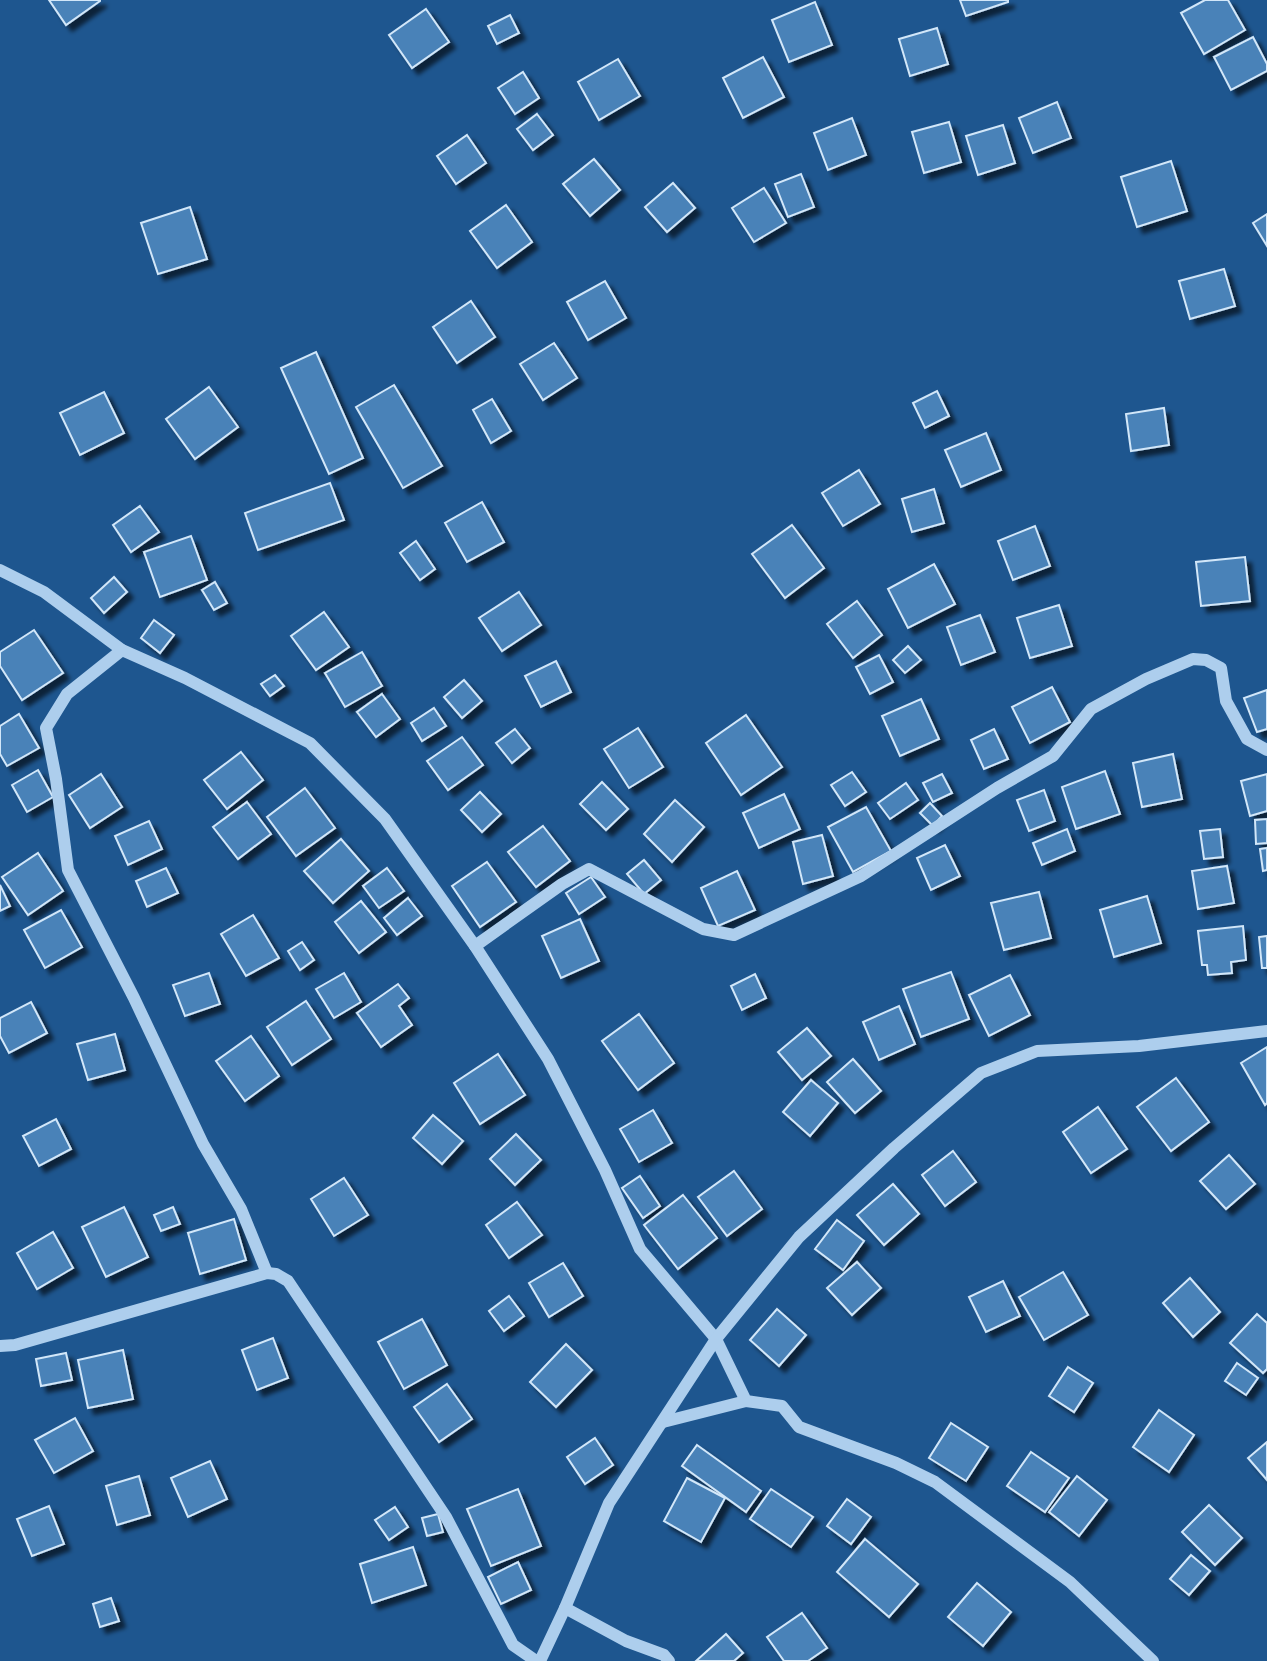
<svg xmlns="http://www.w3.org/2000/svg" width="1267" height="1661" viewBox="0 0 1267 1661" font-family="'Fira Sans Condensed',sans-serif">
<defs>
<filter id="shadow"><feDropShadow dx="6" dy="6" stdDeviation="2" flood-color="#0009"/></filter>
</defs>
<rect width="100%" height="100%" fill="#1e568f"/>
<!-- building -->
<g fill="#4a82b8" stroke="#d2e7f9" stroke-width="2" filter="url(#shadow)">
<polygon points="49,0 100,0 100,1 66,25"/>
<polygon points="960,0 1008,0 1008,2 966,16"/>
<polygon points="1205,0 1228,0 1245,30 1204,54 1181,13"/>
<polygon points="815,2 832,45 789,62 772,20"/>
<polygon points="426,9 449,42 412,68 389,35"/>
<polygon points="510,15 519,33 497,44 488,26"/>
<polygon points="937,28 948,64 910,76 899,39"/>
<polygon points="1253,37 1267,64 1267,71 1231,90 1214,57"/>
<polygon points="763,57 784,97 743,118 723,78"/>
<polygon points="618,59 640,96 599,120 578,82"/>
<polygon points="523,72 539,98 515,114 498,88"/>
<polygon points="1057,102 1071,138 1033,153 1019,118"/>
<polygon points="537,114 553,135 533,150 517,129"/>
<polygon points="852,118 866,155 828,170 814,133"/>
<polygon points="949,122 961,162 924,173 912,132"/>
<polygon points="1003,125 1015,163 978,175 966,136"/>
<polygon points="467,135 486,163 456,184 437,156"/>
<polygon points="594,159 620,190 590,216 563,184"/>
<polygon points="1171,161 1187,211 1137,227 1121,177"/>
<polygon points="801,174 814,207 788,217 775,184"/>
<polygon points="673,183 695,208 667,232 645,207"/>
<polygon points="764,188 786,223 754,242 732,208"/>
<polygon points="506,205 532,242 497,268 470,231"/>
<polygon points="190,207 207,259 158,274 141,223"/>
<polygon points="1267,214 1267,246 1253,223"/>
<polygon points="1224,269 1235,306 1190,319 1179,281"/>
<polygon points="605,281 626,318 588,340 567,302"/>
<polygon points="471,301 495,337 457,363 433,327"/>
<polygon points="554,343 577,378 543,400 520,364"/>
<polygon points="316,352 363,458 329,474 281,368"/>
<polygon points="394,385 442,466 403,488 356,407"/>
<polygon points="209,387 238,427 195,459 166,419"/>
<polygon points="937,391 949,416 925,428 913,403"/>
<polygon points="104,392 124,433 80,455 60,413"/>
<polygon points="492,399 511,431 491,443 473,410"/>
<polygon points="1164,408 1169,445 1131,451 1126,414"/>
<polygon points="986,433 1001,470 961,487 945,450"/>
<polygon points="859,470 880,504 843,526 822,493"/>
<polygon points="330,483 344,520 258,550 245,513"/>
<polygon points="934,489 944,523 912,532 902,499"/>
<polygon points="482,502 504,542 467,562 445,523"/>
<polygon points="140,506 159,532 131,552 113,525"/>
<polygon points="792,525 824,568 785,598 752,554"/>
<polygon points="1035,526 1050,566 1013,580 998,541"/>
<polygon points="191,536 207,580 160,597 144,552"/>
<polygon points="416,541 435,569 420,580 400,553"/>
<polygon points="1245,557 1250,601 1201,606 1196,562"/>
<polygon points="934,564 955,604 908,628 888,589"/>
<polygon points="114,577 127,592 104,613 91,598"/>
<polygon points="215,582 227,603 214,610 202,590"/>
<polygon points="519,592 541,625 502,651 479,618"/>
<polygon points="857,601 882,635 853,658 827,624"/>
<polygon points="1059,605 1072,646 1030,658 1017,618"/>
<polygon points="324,612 349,647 316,670 291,636"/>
<polygon points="980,615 995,652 961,665 947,627"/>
<polygon points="154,620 174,635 160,653 141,638"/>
<polygon points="34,630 63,673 22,700 0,666 0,652"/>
<polygon points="908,646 921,660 905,673 893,660"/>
<polygon points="362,652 382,686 345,707 325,673"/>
<polygon points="879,655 893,682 870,694 856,667"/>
<polygon points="556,661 571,692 541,707 525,676"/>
<polygon points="275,675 284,686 270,696 261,684"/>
<polygon points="464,680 482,701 462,718 444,697"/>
<polygon points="1052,687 1070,722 1030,743 1012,707"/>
<polygon points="1267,690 1267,729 1257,732 1244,698"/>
<polygon points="382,694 400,719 376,737 357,712"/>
<polygon points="921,699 939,739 900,756 882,716"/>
<polygon points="434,708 446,726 422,741 411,723"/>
<polygon points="19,714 39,748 7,766 0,754 0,726"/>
<polygon points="746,715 782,767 741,795 706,743"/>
<polygon points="638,728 663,767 629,788 604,749"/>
<polygon points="515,729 530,748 512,763 496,743"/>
<polygon points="994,729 1008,759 984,769 971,740"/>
<polygon points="462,737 483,765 448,790 427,761"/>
<polygon points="241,752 263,780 227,809 204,780"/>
<polygon points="1173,754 1182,799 1142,807 1133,763"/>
<polygon points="38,770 53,797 27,812 12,785"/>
<polygon points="1105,771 1120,814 1076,829 1062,787"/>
<polygon points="852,772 866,792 845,806 831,785"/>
<polygon points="101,774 122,807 90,828 69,795"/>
<polygon points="942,774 952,793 933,802 923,783"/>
<polygon points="1267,774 1267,811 1250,816 1241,781"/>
<polygon points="602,782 628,809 606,830 580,804"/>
<polygon points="906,783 918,800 890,819 878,803"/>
<polygon points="305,788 335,828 296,856 267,817"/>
<polygon points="1044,790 1055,821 1029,831 1017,800"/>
<polygon points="480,792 501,814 482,832 461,810"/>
<polygon points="784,794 800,829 759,848 743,813"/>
<polygon points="675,800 704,827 672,862 644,834"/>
<polygon points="247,802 271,834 238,859 213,827"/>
<polygon points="930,803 942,816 933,826 920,813"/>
<polygon points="866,807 891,851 853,872 828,827"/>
<polygon points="1267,819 1267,843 1256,844 1255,820"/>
<polygon points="149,821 162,849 128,865 115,836"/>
<polygon points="543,826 570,861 536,887 508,852"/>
<polygon points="1067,829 1075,851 1042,865 1033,843"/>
<polygon points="1220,829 1223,857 1204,859 1200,831"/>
<polygon points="822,835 833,876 803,884 793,842"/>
<polygon points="341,839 369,871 333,903 304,871"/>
<polygon points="945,845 960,876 931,890 917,858"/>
<polygon points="1267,848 1267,870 1263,871 1260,849"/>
<polygon points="38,853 63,891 28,915 2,877"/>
<polygon points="644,860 661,880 644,894 627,874"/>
<polygon points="487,862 516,902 480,927 452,886"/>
<polygon points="1227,866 1234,903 1198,909 1192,871"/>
<polygon points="166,868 178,893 147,907 136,881"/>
<polygon points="387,868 404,891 379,908 363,886"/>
<polygon points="737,871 755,910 718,926 701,888"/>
<polygon points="591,877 605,897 579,914 566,893"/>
<polygon points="0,885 10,906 0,911"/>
<polygon points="1039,892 1051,938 1004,950 991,903"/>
<polygon points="1147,896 1161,943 1114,957 1100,910"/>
<polygon points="408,898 422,916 397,935 384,918"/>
<polygon points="361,901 386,932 359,953 335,922"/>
<polygon points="61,910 82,947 45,968 24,930"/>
<polygon points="253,915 279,958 246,976 221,934"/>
<polygon points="580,919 599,961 561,978 542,936"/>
<polygon points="1243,926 1246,960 1231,962 1232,973 1208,975 1207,965 1202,965 1198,931"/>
<polygon points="1267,936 1267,968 1262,968 1259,937"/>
<polygon points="302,942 314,960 300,970 288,951"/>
<polygon points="951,972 969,1019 921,1037 903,989"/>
<polygon points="209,973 220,1004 185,1016 173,985"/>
<polygon points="344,973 361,1002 334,1018 316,989"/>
<polygon points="755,974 766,998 742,1010 731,986"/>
<polygon points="1010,975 1030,1015 989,1036 969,995"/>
<polygon points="398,984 409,998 399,1006 412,1025 381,1047 357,1013"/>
<polygon points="306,1001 331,1039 292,1065 267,1027"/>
<polygon points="31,1002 47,1033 9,1053 0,1036 0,1018"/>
<polygon points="899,1006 915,1044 879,1060 863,1022"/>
<polygon points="639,1014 674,1063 638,1090 602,1041"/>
<polygon points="807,1028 831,1056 802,1080 778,1052"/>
<polygon points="115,1034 125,1070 88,1080 77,1044"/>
<polygon points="251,1036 279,1076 245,1101 216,1061"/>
<polygon points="1267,1047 1267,1103 1265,1105 1241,1063"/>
<polygon points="498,1054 525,1095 480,1124 454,1083"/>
<polygon points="853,1059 881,1091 855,1113 827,1082"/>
<polygon points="1176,1078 1209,1122 1171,1151 1137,1107"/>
<polygon points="811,1080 838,1103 810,1136 783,1112"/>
<polygon points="1098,1107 1127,1149 1091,1173 1063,1132"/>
<polygon points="653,1110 672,1143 639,1162 620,1129"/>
<polygon points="433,1115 463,1141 442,1164 413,1138"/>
<polygon points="56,1119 71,1149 39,1166 23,1136"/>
<polygon points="516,1134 541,1160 515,1185 490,1159"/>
<polygon points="953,1151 976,1182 945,1206 922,1175"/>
<polygon points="1229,1155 1255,1184 1226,1209 1200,1181"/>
<polygon points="734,1171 762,1209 727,1236 698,1197"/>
<polygon points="640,1176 660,1206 643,1218 622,1188"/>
<polygon points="344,1178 368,1215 334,1236 311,1199"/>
<polygon points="893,1184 919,1214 884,1245 857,1215"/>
<polygon points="683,1195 717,1238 678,1269 644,1225"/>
<polygon points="517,1202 542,1235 509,1258 486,1225"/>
<polygon points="124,1207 148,1257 106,1277 82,1227"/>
<polygon points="173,1207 180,1224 161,1231 154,1215"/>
<polygon points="234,1219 246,1260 200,1274 188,1233"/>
<polygon points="837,1220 864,1241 843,1270 815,1249"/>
<polygon points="53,1232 73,1268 37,1289 17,1253"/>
<polygon points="857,1262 881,1288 852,1315 827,1288"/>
<polygon points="563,1263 583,1296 549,1317 529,1283"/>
<polygon points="1063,1272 1088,1315 1044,1340 1019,1297"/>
<polygon points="1190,1278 1220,1312 1193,1337 1163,1303"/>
<polygon points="1003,1281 1020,1316 986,1332 969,1297"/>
<polygon points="509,1296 524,1316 504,1331 489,1311"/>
<polygon points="777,1309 806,1335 779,1366 750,1340"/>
<polygon points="1257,1314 1267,1323 1267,1369 1263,1373 1230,1343"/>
<polygon points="422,1319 447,1365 404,1389 378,1342"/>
<polygon points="273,1338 288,1378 257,1390 242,1350"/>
<polygon points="566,1344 592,1370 556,1407 530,1382"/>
<polygon points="123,1350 133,1399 88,1408 78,1360"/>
<polygon points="66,1353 72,1380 41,1386 36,1359"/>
<polygon points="1237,1363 1258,1378 1246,1395 1225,1381"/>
<polygon points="1068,1367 1093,1383 1074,1412 1049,1396"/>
<polygon points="447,1384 472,1419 439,1442 414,1407"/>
<polygon points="1159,1410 1194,1435 1169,1472 1133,1447"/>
<polygon points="75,1418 93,1451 54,1473 35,1440"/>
<polygon points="951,1423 988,1447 966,1481 929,1458"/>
<polygon points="595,1438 613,1465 585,1484 567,1457"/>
<polygon points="1267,1442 1267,1480 1248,1458"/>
<polygon points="697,1445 761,1491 746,1512 682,1466"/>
<polygon points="1031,1452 1069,1478 1045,1512 1007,1486"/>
<polygon points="210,1461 227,1499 188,1517 171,1478"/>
<polygon points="139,1476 150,1515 117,1525 106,1486"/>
<polygon points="1077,1476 1107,1500 1079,1536 1049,1512"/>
<polygon points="687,1478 725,1498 701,1542 664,1521"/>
<polygon points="518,1489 541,1546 491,1566 467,1509"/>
<polygon points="771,1489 813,1517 791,1547 750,1519"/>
<polygon points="847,1499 871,1517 851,1544 827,1526"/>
<polygon points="1209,1505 1242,1538 1215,1565 1182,1532"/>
<polygon points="49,1506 64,1544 32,1556 17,1519"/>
<polygon points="395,1507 408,1527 389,1540 375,1520"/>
<polygon points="438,1514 443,1532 427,1536 422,1518"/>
<polygon points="865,1539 918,1584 889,1617 837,1572"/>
<polygon points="413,1547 426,1585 372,1603 360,1564"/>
<polygon points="1191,1555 1210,1571 1189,1595 1170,1579"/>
<polygon points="518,1562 531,1590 501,1604 488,1577"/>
<polygon points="977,1583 1011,1612 983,1646 948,1617"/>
<polygon points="111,1598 119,1621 100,1627 93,1604"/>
<polygon points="802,1613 827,1648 808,1661 784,1661 767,1637"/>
<polygon points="726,1634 743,1653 734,1661 696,1661"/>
</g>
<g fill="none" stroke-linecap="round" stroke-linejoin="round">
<!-- minor -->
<g stroke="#adceed" stroke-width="12">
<polyline points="0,570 44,592 122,650 185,678 310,743 385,819 475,946 548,1059 605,1170 640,1249 716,1339 746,1401 782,1406 799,1427 896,1463 935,1482 1070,1582 1153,1661"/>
<polyline points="122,650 67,694 46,728 56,779 68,870 134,998 203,1144 241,1209 267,1273"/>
<polyline points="475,946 562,884 589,869 703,929 734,935 861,876 997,788 1053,756 1091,709 1146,679 1193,659 1206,660 1221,668 1226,701 1247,739 1267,750"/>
<polyline points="0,1346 15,1345 267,1273 276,1274 288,1281 446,1517 513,1645 536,1661"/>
<polyline points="663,1422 746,1401"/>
<polyline points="565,1608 626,1641 664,1655 669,1661"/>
<polyline points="540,1661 565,1608 609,1503 716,1339 799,1237 894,1148 981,1073 1037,1051 1139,1046 1267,1031"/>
</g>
</g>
</svg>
